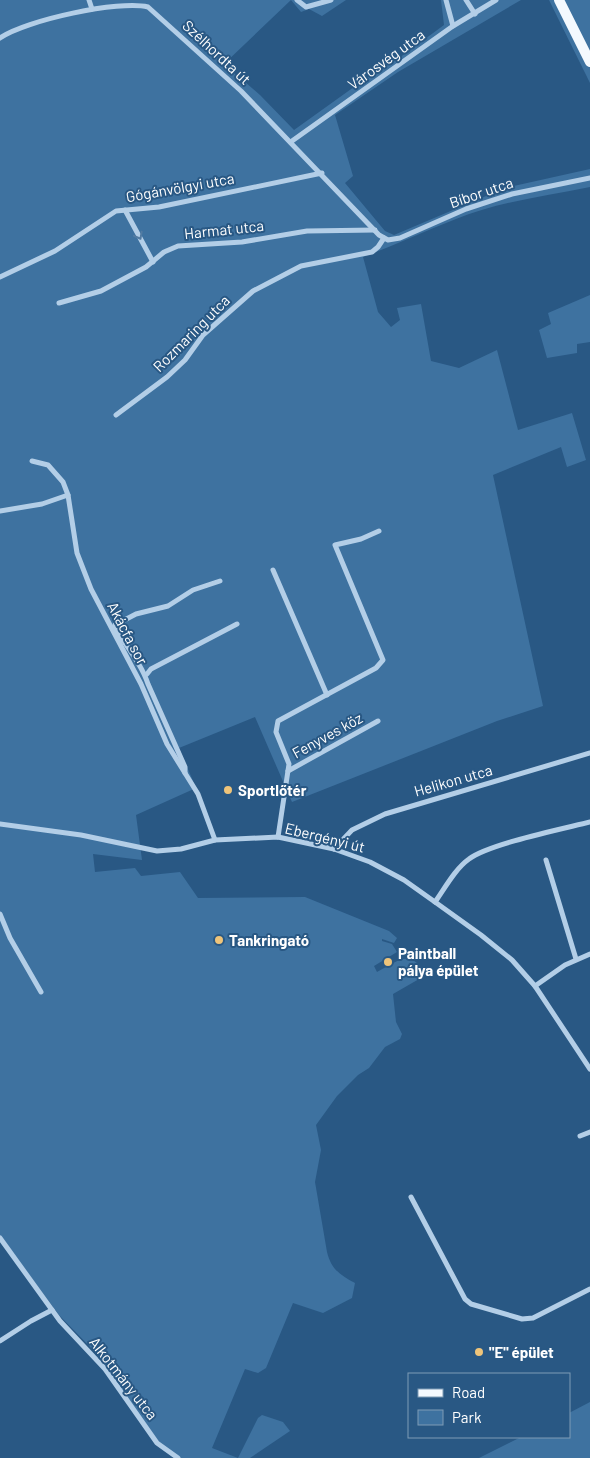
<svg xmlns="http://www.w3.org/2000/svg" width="590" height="1458" viewBox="0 0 590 1458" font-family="Barlow,sans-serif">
<rect width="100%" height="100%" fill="#295884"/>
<!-- green -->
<g fill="#3e72a0">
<path d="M 0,0 L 346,0 L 322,16 L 309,9 L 301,12 L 291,0 L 224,64 L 260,95 L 294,130 L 393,59 L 395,61 L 444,25 L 441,0 L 521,0 L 398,72 L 335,115 L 353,176 L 345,183 L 385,231 L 394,235 L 505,188 L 590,169 L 590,187 C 545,196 498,202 456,219 C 425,231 395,245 363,257 L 378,312 L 391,327 L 400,320 L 397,308 L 421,304 L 431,361 L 459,368 L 497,350 L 518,430 L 572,413 L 586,460 L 567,467 L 561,447 L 493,475 L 543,706 L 497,721 L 292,802 L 255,717 L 179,748 L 196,788 L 136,815 L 142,860 L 93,854 L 95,872 L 135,868 L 141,876 L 180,872 L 198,898 L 305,897 L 389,931 L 397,938 L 394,943 L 382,939 L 382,941 L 392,944 L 397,952 L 374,966 L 377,972 C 399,960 411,948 426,975 L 393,994 L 396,1022 L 402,1034 L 400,1039 L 385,1047 L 369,1068 L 358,1075 L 337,1096 L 316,1125 L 321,1150 L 315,1182 L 327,1252 C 331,1269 340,1275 355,1283 L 352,1298 L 323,1313 L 293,1303 L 266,1368 L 258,1373 L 245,1369 L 212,1448 L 238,1458 L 181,1458 L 161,1445 L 95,1352 L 59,1315 L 0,1235 Z"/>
<polygon points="549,0 590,0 590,83"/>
<polygon points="590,295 590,342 577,344 577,353 547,358 539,330 551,324 548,313"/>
<polygon points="590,1402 590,1458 479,1458 521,1437 569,1437 569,1413"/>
<polygon points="262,1415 283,1422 290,1431 250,1458 238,1458 258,1418"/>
</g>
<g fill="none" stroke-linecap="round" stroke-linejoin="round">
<!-- street -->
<g stroke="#b3cee7" stroke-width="5">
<polyline points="89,0 92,9"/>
<polyline points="297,0 306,7 331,0"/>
<polyline points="446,0 453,26"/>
<polyline points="466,0 475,14"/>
<path d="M 0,38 C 26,20 119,0 148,7 L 241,91 L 379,235 L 388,240 L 400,238 L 466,209 L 512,194 L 590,178"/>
<polyline points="292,141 453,26 496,0"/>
<polyline points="125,210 153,262"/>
<polyline points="0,277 55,251 116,211 159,207 322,173"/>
<polyline points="59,303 101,291 146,267 164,252 178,246 242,242 307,231 375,230"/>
<polyline points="116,415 167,377 185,360 203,335 253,291 301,266 372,252 378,247 384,238"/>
<polyline points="32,461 48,465 63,482 68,495 77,553 91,589 141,684 167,744 198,794 215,840"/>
<polyline points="0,511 42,504 68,495"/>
<polyline points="273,570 327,695"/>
<polyline points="147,674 151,669 237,624"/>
<polyline points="288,771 378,721"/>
<path d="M 185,773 L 185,767 L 148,684 C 142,665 127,647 116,630 L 115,625 L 136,614 L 168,606 L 193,590 L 220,581"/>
<polyline points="0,824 81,835 157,851 181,849 215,840 278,837 334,849 370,862 404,880 435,902 481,935 512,960 535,986 590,1069"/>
<polyline points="278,837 289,764 276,732 278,721 376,668 383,660 335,545 361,539 379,531"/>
<polyline points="334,849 352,830 385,814 590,753"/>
<polyline points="546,860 576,959"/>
<path d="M 435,902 C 445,888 455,869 469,859 C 489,844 562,829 590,822"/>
<polyline points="0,914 10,938 41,992"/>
<polyline points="535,986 565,965 590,954"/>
<polyline points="580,1136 590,1132"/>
<polyline points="411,1197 465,1299 471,1304 522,1319 533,1318 590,1289"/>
<polyline points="0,1238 60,1321 105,1369 157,1443 178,1458"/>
<polyline points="0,1341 31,1321 52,1310"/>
</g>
<!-- primary -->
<polyline stroke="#f4f9fe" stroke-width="10" points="559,0 590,62"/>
</g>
<!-- one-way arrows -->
<defs><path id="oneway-chevron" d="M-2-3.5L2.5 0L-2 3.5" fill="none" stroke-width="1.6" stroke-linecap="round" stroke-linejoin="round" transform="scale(1.25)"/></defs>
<use stroke="#527ba2" href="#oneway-chevron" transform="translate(139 236) rotate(62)"/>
<!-- markers -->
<g fill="#eec47a" stroke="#295884" stroke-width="2">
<circle cx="228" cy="790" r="5"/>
<circle cx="219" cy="940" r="5"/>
<circle cx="388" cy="962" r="5"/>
<circle cx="479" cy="1352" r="5"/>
</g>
<g text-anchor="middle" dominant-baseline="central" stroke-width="4" stroke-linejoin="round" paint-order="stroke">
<!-- street labels -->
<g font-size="15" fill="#fff" stroke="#295884">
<text transform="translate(217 52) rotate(43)">Szélhordta út</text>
<text transform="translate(386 59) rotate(-36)">Városvég utca</text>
<text transform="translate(180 187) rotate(-10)">Gógánvölgyi utca</text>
<text transform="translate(481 192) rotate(-19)">Bíbor utca</text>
<text transform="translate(224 229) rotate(-6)">Harmat utca</text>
<text transform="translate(191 333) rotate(-45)">Rozmaring utca</text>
<text transform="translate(128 633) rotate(62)">Akácfa sor</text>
<text transform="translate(327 735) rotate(-29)">Fenyves köz</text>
<text transform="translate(453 780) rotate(-16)">Helikon utca</text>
<text transform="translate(325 837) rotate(14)">Ebergényi út</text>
<text transform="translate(124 1378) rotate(52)">Alkotmány utca</text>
</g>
<!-- poi labels -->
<g font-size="15" font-weight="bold" fill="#fff" stroke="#295884" text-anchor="start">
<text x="238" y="790">Sportlőtér</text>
<text x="229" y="940">Tankringató</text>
<text x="398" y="953">Paintball<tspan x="398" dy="17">pálya épület</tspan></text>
<text x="489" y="1352">"E" épület</text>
</g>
</g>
<!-- legend -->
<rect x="408" y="1373" width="162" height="65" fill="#295884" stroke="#7f9bb5"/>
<rect x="418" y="1389" width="25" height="8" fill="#f4f9fe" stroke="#7f9bb5"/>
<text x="452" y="1398" font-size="15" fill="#ffffff">Road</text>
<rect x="418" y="1410" width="25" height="15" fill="#3e72a0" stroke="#7f9bb5"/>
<text x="452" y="1423" font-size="15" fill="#ffffff">Park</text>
</svg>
